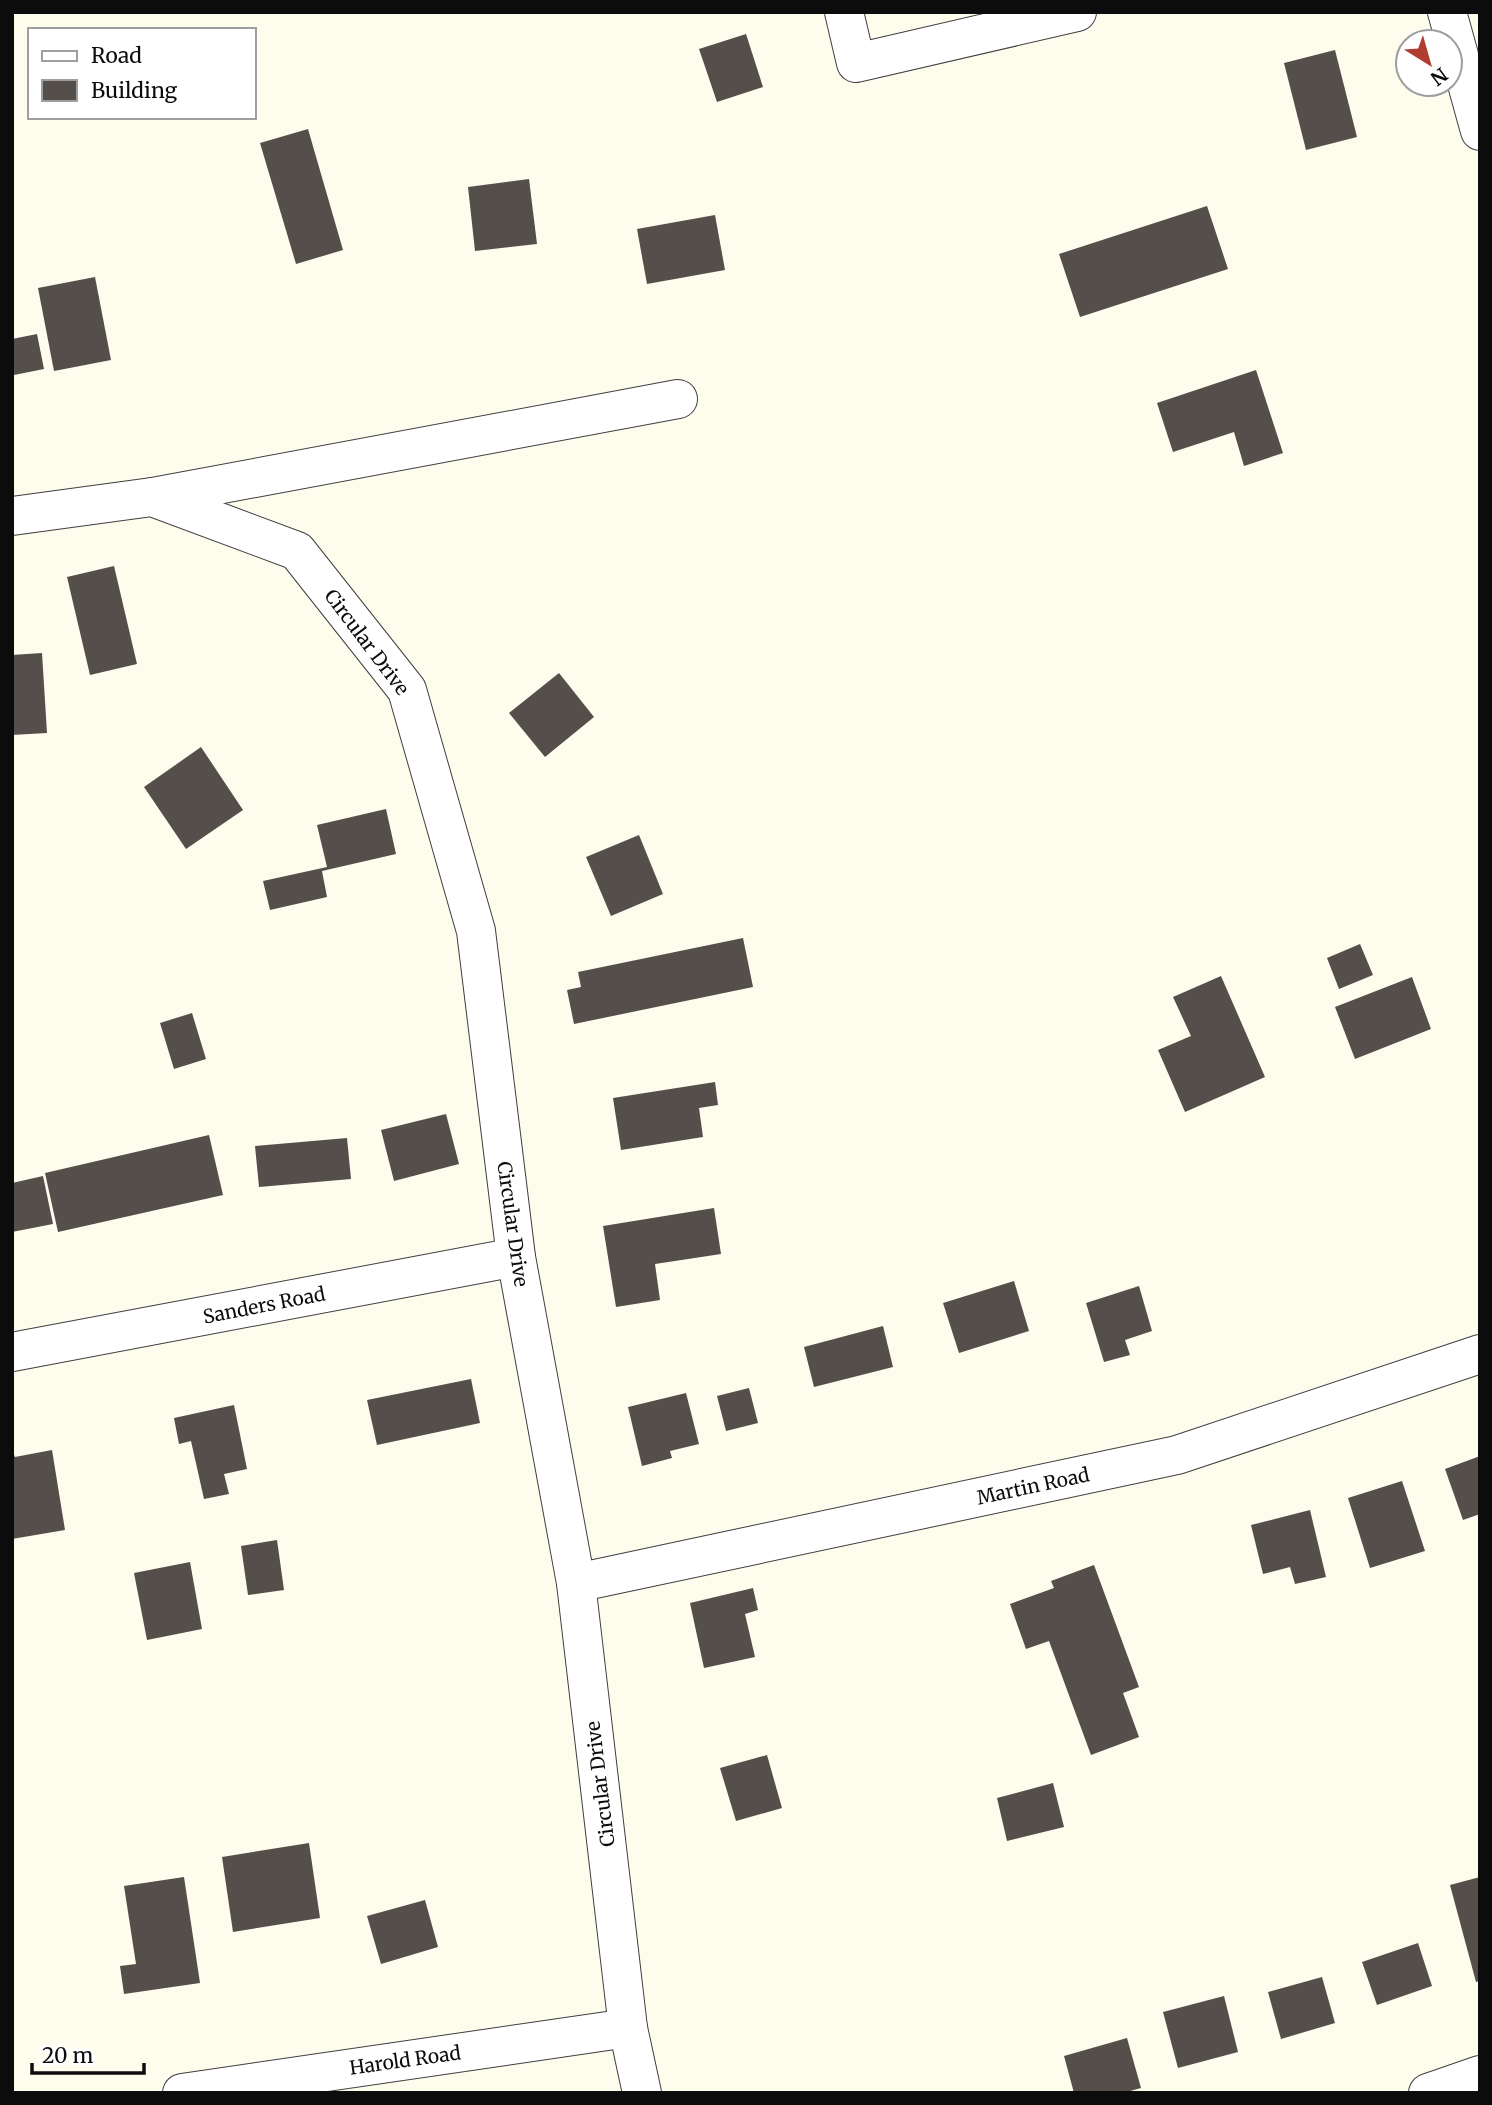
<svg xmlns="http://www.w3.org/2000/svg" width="1492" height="2105" viewBox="0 0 1492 2105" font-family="Merriweather,serif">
<rect width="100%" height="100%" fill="#fdfced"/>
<!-- building -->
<g fill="#544f4a">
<polygon points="746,34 763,87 717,102 699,49"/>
<polygon points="1335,50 1357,137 1306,150 1284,63"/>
<polygon points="308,129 343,250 296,264 260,143"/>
<polygon points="529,179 537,244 475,251 468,187"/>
<polygon points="1207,206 1228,269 1080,317 1059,254"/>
<polygon points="715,215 725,270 647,284 637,229"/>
<polygon points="95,277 111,360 54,371 38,288"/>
<polygon points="37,334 44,369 14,375 12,366 12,339"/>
<polygon points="1256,370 1283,453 1244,466 1234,432 1173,452 1157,403"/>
<polygon points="114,566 137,664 90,675 67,577"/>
<polygon points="42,653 47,733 12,735 12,655"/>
<polygon points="559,673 594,717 545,757 509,713"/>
<polygon points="201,747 243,810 186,849 144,787"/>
<polygon points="386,809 396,854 322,871 327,897 270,910 263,881 327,867 317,825"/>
<polygon points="639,835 663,894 611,916 586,857"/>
<polygon points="743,938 753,987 574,1024 567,990 581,987 578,972"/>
<polygon points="1360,944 1373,975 1339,989 1327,958"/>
<polygon points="1221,976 1265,1077 1185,1112 1158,1050 1191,1036 1173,997"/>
<polygon points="1412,977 1431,1029 1355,1059 1335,1007"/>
<polygon points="192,1013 206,1059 174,1069 160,1023"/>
<polygon points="715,1082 718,1105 699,1108 703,1137 621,1150 613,1098"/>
<polygon points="446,1114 459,1164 394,1181 381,1130"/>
<polygon points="209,1135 223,1195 58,1232 45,1173"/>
<polygon points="347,1138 351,1179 259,1187 255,1146"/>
<polygon points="43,1176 53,1224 12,1232 12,1183"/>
<polygon points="714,1208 721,1254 655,1264 660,1300 616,1307 603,1226"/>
<polygon points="1014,1281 1029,1331 959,1353 943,1303"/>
<polygon points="1139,1286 1152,1331 1125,1340 1130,1355 1104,1362 1086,1303"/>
<polygon points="883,1326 893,1367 814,1387 804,1347"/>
<polygon points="471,1379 480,1423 377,1445 367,1400"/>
<polygon points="749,1388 758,1423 726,1431 717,1396"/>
<polygon points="686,1393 699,1444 670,1451 672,1458 642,1466 628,1407"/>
<polygon points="234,1405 247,1469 224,1474 229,1494 204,1499 191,1441 179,1444 174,1418"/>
<polygon points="12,1450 15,1457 52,1450 65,1530 12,1539"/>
<polygon points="1480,1456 1480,1514 1463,1520 1445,1469"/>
<polygon points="1402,1481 1425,1551 1370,1568 1348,1498"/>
<polygon points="1310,1510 1326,1577 1295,1584 1290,1567 1263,1574 1251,1525"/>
<polygon points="277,1540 284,1590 248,1595 241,1546"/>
<polygon points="190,1562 202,1629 147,1640 134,1573"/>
<polygon points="1094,1565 1139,1687 1123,1693 1139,1737 1091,1755 1049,1641 1026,1649 1010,1604 1054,1588 1051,1581"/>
<polygon points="753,1588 758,1610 745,1614 755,1657 704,1668 690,1603"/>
<polygon points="767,1755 782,1808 736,1821 720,1768"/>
<polygon points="1053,1783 1064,1827 1007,1841 997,1798"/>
<polygon points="309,1843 320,1918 233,1932 222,1857"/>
<polygon points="184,1877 200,1983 124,1994 120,1966 136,1964 124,1886"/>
<polygon points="1480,1877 1480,1981 1476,1982 1450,1885"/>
<polygon points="425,1900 438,1947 381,1964 367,1916"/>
<polygon points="1418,1943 1432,1986 1377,2005 1362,1962"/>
<polygon points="1322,1977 1335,2023 1281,2039 1268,1992"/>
<polygon points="1224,1996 1238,2052 1178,2068 1163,2012"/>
<polygon points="1127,2038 1141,2088 1123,2093 1074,2093 1064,2056"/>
</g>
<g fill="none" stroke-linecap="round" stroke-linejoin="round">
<defs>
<g id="street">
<polyline points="844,12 856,63 1077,12"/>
<polyline points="1447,12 1480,131"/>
<polyline points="153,497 678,399"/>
<polyline points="12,516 152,497 297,551 407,690 476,931 516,1257 576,1583 628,2028 642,2093"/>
<polyline points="12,1352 516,1257"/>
<polyline points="576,1583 1177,1455 1480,1354"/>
<polyline points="182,2093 628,2028"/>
<polyline points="1428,2093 1480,2075"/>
</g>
</defs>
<!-- street casing -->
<use href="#street" stroke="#3f3f3f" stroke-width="40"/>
<!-- street -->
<use href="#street" stroke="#fff" stroke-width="38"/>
</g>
<g text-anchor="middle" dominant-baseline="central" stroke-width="7" stroke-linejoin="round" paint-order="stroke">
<!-- street labels -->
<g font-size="19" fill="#0c0c0c" stroke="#fff">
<text transform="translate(367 642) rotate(53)">Circular Drive</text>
<text transform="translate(513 1224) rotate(82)">Circular Drive</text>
<text transform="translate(264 1305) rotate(-11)">Sanders Road</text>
<text transform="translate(1033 1486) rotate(-12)">Martin Road</text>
<text transform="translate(600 1784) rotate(-97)">Circular Drive</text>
<text transform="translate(405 2060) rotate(-8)">Harold Road</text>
</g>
</g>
<!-- border -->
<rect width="1492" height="2105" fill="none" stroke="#0c0c0c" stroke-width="28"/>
<!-- legend -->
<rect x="28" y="28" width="228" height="91" fill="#ffffff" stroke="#9e9e9e" stroke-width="2"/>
<rect x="42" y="51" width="35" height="10" fill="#ffffff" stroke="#9e9e9e" stroke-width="2"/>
<text x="91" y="63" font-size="21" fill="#0c0c0c">Road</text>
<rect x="42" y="80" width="35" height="21" fill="#544f4a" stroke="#9e9e9e" stroke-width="2"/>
<text x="91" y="98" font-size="21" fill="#0c0c0c">Building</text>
<!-- north arrow -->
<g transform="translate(1429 63) rotate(143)"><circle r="33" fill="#ffffff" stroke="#9e9e9e" stroke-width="2"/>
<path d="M0-5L12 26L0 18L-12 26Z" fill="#af3e31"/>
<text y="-10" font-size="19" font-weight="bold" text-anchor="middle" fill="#0c0c0c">N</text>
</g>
<!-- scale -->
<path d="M32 2063v10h112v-10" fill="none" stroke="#0c0c0c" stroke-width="3.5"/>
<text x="42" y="2063" font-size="21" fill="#0c0c0c" stroke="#ffffff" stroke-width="5" paint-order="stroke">20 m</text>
</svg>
